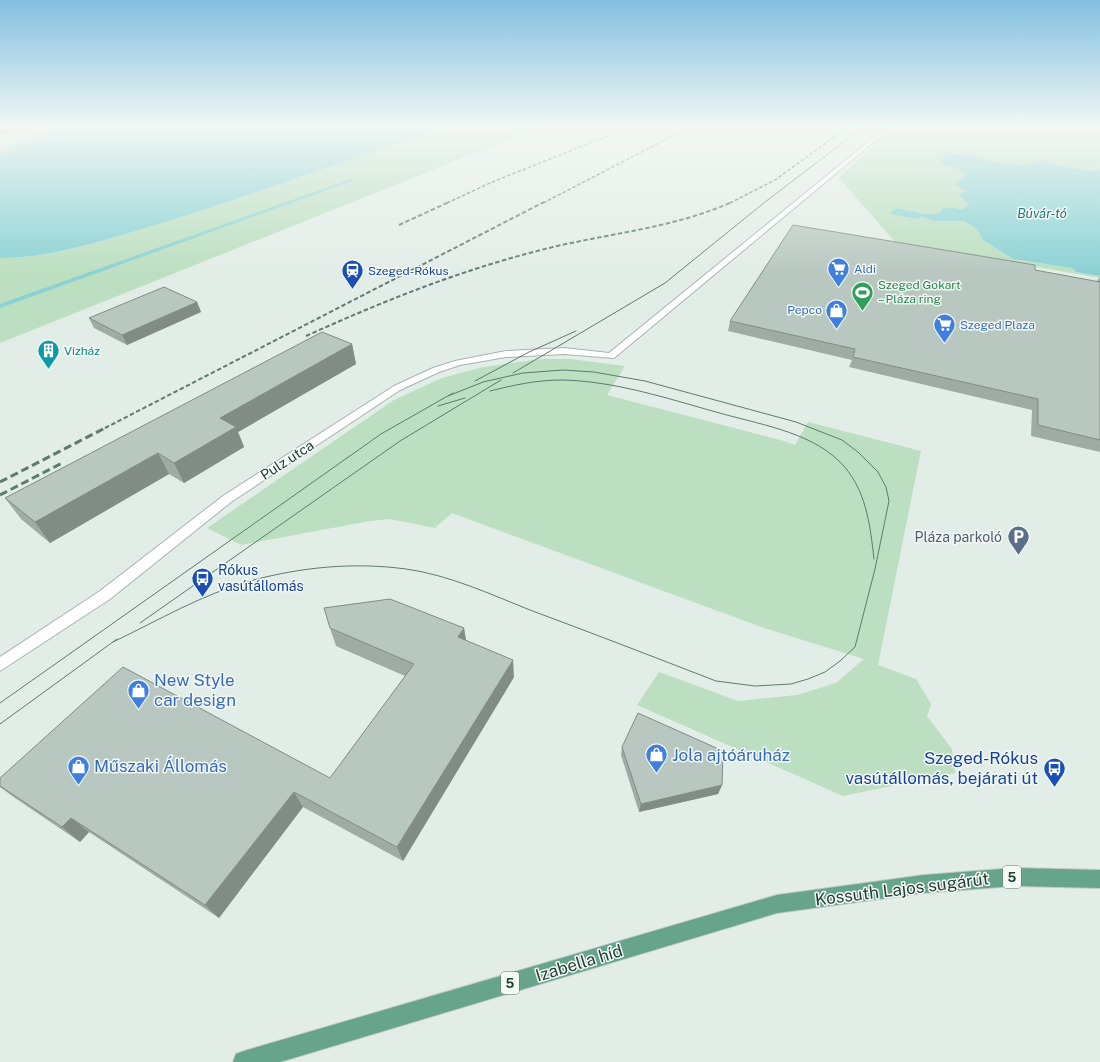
<svg xmlns="http://www.w3.org/2000/svg" width="1100" height="1062" viewBox="0 0 1100 1062" font-family="'Public Sans',sans-serif">
<rect width="100%" height="100%" fill="#e3ede7"/>
<!-- green -->
<g fill="#bbdfc0">
<polygon points="58,125 68,125 0,155 0,148"/>
<path d="M 449,125 L 545,125 L 0,343 L 0,258 C 54,258 111,238 162,223 C 259,193 354,158 449,125 Z"/>
<polygon points="894,125 1100,125 1100,170 1089,171 1057,165 1042,160 1027,165 1005,164 988,161 977,156 954,153 941,164 958,169 967,175 966,191 959,194 969,205 963,209 943,207 939,213 926,214 896,208 889,214 916,219 922,217 933,221 964,221 977,229 983,240 1013,259 1072,268 1076,272 1100,276 1100,278 895,242 839,178"/>
<polygon points="541,359 570,359 625,366 607,395 784,441 795,445 808,422 921,451 878,665 916,679 931,704 927,716 952,749 955,773 843,796 637,705 659,672 738,701 797,695 836,683 864,659 764,628 452,513 435,528 390,519 370,521 241,545 207,528 394,400 442,378 483,367"/>
</g>
<!-- water -->
<g fill="#8ad1d4">
<path d="M 68,125 L 449,125 C 354,158 259,193 162,223 C 111,238 54,258 0,258 L 0,155 Z"/>
<polygon points="944,153 977,156 988,161 1005,164 1027,165 1042,160 1057,165 1089,171 1100,170 1100,276 1076,272 1072,268 1013,259 983,240 977,229 964,221 933,221 922,217 916,219 889,214 896,208 926,214 939,213 943,207 963,209 969,205 959,194 966,191 954,184 967,175 958,169 941,164"/>
</g>
<g fill="none" stroke-linecap="round" stroke-linejoin="round">
<!-- stream -->
<polygon fill="#8ad1d4" fill-rule="evenodd" points="351,179 355,180 0,308 0,304"/>
<defs>
<polygon id="street" points="889,125 894,125 614,358 564,354 506,357 460,365 439,372 400,390 231,502 110,599 0,671 0,657 100,591 223,496 394,386 433,368 455,361 506,351 564,348 609,353"/>
<polygon id="primary" points="1014,868 1100,870 1100,888 1014,886 924,893 777,913 280,1062 233,1062 236,1054 244,1051 777,895 924,875"/>
</defs>
<!-- street casing -->
<use href="#street" stroke="#a5b5ae" stroke-width="2"/>
<!-- primary casing -->
<use href="#primary" stroke="#c1c9c6" stroke-width="2"/>
<!-- street -->
<use href="#street" fill="#fff" fill-rule="evenodd"/>
<!-- primary -->
<use href="#primary" fill="#66a48c" fill-rule="evenodd"/>
<!-- tram -->
<g stroke="#5d7b6f" stroke-width="1">
<polyline points="513,373 665,283 765,202 866,125"/>
<polyline points="475,381 529,352 576,331"/>
<path d="M 490,391 C 514,385 537,380 562,380 C 614,381 666,398 716,412 C 757,424 808,431 839,461 C 866,487 870,524 874,559"/>
<polyline points="438,406 465,398"/>
<polyline points="140,623 400,441 501,380"/>
<path d="M 113,642 C 159,620 201,595 250,581 C 301,567 354,562 406,569 C 449,575 490,594 530,610 C 592,633 654,657 716,681 L 755,686 L 791,684 L 808,679 L 825,672 L 840,661 L 855,647 L 875,569 L 889,501 L 886,487 L 878,472 L 858,452 L 842,440 L 796,422 L 645,381 L 594,372 L 563,370 L 523,373 L 483,382 L 448,396"/>
<polyline points="0,703 381,434 453,393"/>
<polyline points="0,724 117,639"/>
</g>
<!-- rail-far2 -->
<g stroke="#5d7b6f" stroke-width="1.5" stroke-dasharray="3.5 2" stroke-linecap="butt">
<polyline points="447,203 490,183 610,135"/>
<polyline points="543,203 694,125"/>
<polyline points="730,203 775,180 851,125"/>
</g>
<!-- rail-far1 -->
<g stroke="#5d7b6f" stroke-width="2" stroke-dasharray="4.5 2.5" stroke-linecap="butt">
<polyline points="399,225 449,202"/>
<path d="M 306,336 C 388,299 466,268 553,247 C 613,233 676,227 732,202"/>
<polyline points="105,428 544,202"/>
</g>
<!-- rail -->
<g stroke="#5d7b6f" stroke-width="3" stroke-dasharray="8 4" stroke-linecap="butt">
<polyline points="0,482 107,427"/>
<polyline points="0,495 64,462"/>
</g>
</g>
<!-- wall -->
<g fill="#9eaca5">
<polygon points="1100,277 1100,452 1031,436 1032,410 849,367 852,360 728,331 730,321 1097,281"/>
<polygon points="197,302 201,312 127,345 94,328 89,318"/>
<polygon points="352,344 356,364 238,432 244,447 184,483 169,474 50,543 21,519 5,498"/>
<polygon points="330,628 464,628 466,641 514,677 403,861 303,807 219,918 89,832 80,842 15,798 0,787 0,778 330,778 405,676 336,646"/>
<polygon points="622,747 722,785 718,794 639,812 621,755"/>
</g>
<!-- shaded-wall -->
<g fill="#818c86">
<polygon points="0,125 26,125 0,135"/>
<polygon points="197,302 201,312 127,345 122,335"/>
<polygon points="352,344 356,364 238,432 244,447 184,483 174,463 220,418"/>
<polygon points="158,453 169,474 50,543 35,522"/>
<polygon points="464,628 467,646 458,637"/>
<polygon points="513,660 514,677 403,861 397,847"/>
<polygon points="722,785 718,794 639,812 641,804"/>
<polygon points="294,792 303,807 219,918 205,905"/>
<polygon points="71,818 89,832 80,842 62,827"/>
</g>
<!-- building -->
<g fill="#b8c8c0" stroke="#818c86">
<polygon points="793,225 1035,265 1035,270 1100,282 1100,440 1038,425 1038,399 853,357 855,349 730,321"/>
<polygon points="164,287 197,302 122,335 89,318"/>
<polygon points="322,332 352,344 220,418 236,427 174,463 158,453 35,522 5,498"/>
<polygon points="390,599 464,628 458,637 513,660 397,847 294,792 205,905 71,818 62,827 0,786 0,778 123,667 330,778 414,664 330,628 324,608"/>
<polygon points="638,713 723,751 722,785 641,804 622,747"/>
</g>
<!-- sky -->
<linearGradient id="sky" x2="0" y2="1"><stop stop-color="#82c0e0"/><stop offset="0.46" stop-color="#f2f7f4"/><stop offset="1" stop-color="#f2f7f4" stop-opacity="0"/></linearGradient>
<rect width="1100" height="274" fill="url(#sky)"/>
<!-- icons -->
<defs>
<symbol id="supermarket-pin" viewBox="-11 -11 22 30"><path d="M0 17L-7.5 6A9.5 9.5 0 1 1 7.5 6Z" fill="#3f7fe0" stroke="#f4f9f6"/><path d="M-6-5.5h2.5l.6 2H6L4.5 2H-2.5L-4.4-4H-6ZM-1.5 3.2a1.3 1.3 0 1 0 .1 0ZM3 3.2a1.3 1.3 0 1 0 .1 0Z" fill="#fff"/></symbol>
<symbol id="station-pin" viewBox="-11 -11 22 30"><path d="M0 17L-7.5 6A9.5 9.5 0 1 1 7.5 6Z" fill="#1a4fb4" stroke="#f4f9f6"/><path d="M-3-6H3Q5-6 5-4V2Q5 4 3 4L4.5 6H3L1.5 4h-3L-3 6H-4.5L-3 4Q-5 4-5 2V-4Q-5-6-3-6ZM-3.5-4v3h7v-3ZM-3.5 1v1.5H-2V1ZM2 1v1.5H3.5V1Z" fill="#fff"/></symbol>
<symbol id="stadium-pin" viewBox="-11 -11 22 30"><path d="M0 17L-7.5 6A9.5 9.5 0 1 1 7.5 6Z" fill="#2e9e5b" stroke="#f4f9f6"/><path d="M0-5a6.5 5 0 1 0 0 10a6.5 5 0 1 0 0-10ZM-3.5-1.8h7v3.6h-7Z" fill="#fff"/></symbol>
<symbol id="shop-pin" viewBox="-11 -11 22 30"><path d="M0 17L-7.5 6A9.5 9.5 0 1 1 7.5 6Z" fill="#3f7fe0" stroke="#f4f9f6"/><path d="M-5-2.5h2.3a2.7 3.5 0 0 1 5.4 0H5L5.5 6h-11ZM-1.5-2.5h3a1.5 2.3 0 0 0-3 0Z" fill="#fff"/></symbol>
<symbol id="building-pin" viewBox="-11 -11 22 30"><path d="M0 17L-7.5 6A9.5 9.5 0 1 1 7.5 6Z" fill="#0f9aa8" stroke="#f4f9f6"/><path d="M-4-6H4V6H1V3H-1V6H-4ZM-2.5-4.3h1.7v1.8h-1.7ZM.8-4.3h1.7v1.8H.8ZM-2.5-1h1.7V.8h-1.7ZM.8-1h1.7V.8H.8Z" fill="#fff"/></symbol>
<symbol id="parking-pin" viewBox="-11 -11 22 30"><path d="M0 17L-7.5 6A9.5 9.5 0 1 1 7.5 6Z" fill="#5c6f8a" stroke="#f4f9f6"/><path d="M-3.5-5.5H1a3.5 3.5 0 0 1 0 7H-1V5.5H-3.5ZM-1-3.4V-.6H.8a1.4 1.4 0 0 0 0-2.8Z" fill="#fff"/></symbol>
<symbol id="bus-pin" viewBox="-11 -11 22 30"><path d="M0 17L-7.5 6A9.5 9.5 0 1 1 7.5 6Z" fill="#1a4fb4" stroke="#f4f9f6"/><path d="M-5-6H5V4H4V6H2V4H-2V6H-4V4H-5ZM-3.5-4V0h7V-4ZM-3.5 1.2v1.5H-2V1.2ZM2 1.2v1.5H3.5V1.2Z" fill="#fff"/></symbol>
</defs>
<g fill-rule="evenodd">
<use href="#supermarket-pin" x="826" y="256" width="25" height="34"/>
<use href="#station-pin" x="340" y="258" width="25" height="34"/>
<use href="#stadium-pin" x="850" y="280" width="25" height="34"/>
<use href="#shop-pin" x="824" y="298" width="25" height="34"/>
<use href="#supermarket-pin" x="932" y="312" width="25" height="34"/>
<use href="#building-pin" x="36" y="338" width="25" height="34"/>
<use href="#parking-pin" x="1006" y="524" width="25" height="34"/>
<use href="#bus-pin" x="190" y="566" width="25" height="34"/>
<use href="#shop-pin" x="126" y="678" width="25" height="34"/>
<use href="#shop-pin" x="644" y="742" width="25" height="34"/>
<use href="#shop-pin" x="66" y="754" width="25" height="34"/>
<use href="#bus-pin" x="1042" y="756" width="25" height="34"/>
</g>
<g text-anchor="middle" dominant-baseline="central" stroke-width="3" stroke-linejoin="round" paint-order="stroke">
<!-- far-shop labels -->
<g font-size="12" fill="#366cbe" stroke="#f4f9f6" text-anchor="start">
<text x="854" y="269">Aldi</text>
<text x="822" y="310" text-anchor="end">Pepco</text>
<text x="960" y="325">Szeged Plaza</text>
</g>
<!-- far-transit labels -->
<g font-size="12" fill="#164399" stroke="#f4f9f6" text-anchor="start">
<text x="368" y="271">Szeged-Rókus</text>
</g>
<!-- far-leisure labels -->
<g font-size="12" fill="#27864d" stroke="#f4f9f6" text-anchor="start">
<text x="878" y="285">Szeged Gokart<tspan x="878" dy="14">– Pláza ring</tspan></text>
</g>
<!-- far-culture labels -->
<g font-size="12" fill="#0d838f" stroke="#f4f9f6" text-anchor="start">
<text x="64" y="351">Vízház</text>
</g>
<!-- far-water labels -->
<g font-size="13" font-style="italic" fill="#1a797d" stroke="#f4f9f6">
<text x="1042" y="213">Búvár-tó</text>
</g>
<!-- shield labels -->
<g fill="#f4f9f6" stroke="#61776e" stroke-width="1">
<rect x="1003" y="866" width="18" height="22" rx="3"/>
<rect x="501" y="972" width="18" height="22" rx="3"/>
</g>
<g font-size="13" font-weight="bold" fill="#223f34">
<text x="1012" y="877">5</text>
<text x="510" y="983">5</text>
</g>
<!-- street labels -->
<g font-size="14" fill="#223f34" stroke="#f4f9f6">
<text transform="translate(287 460) rotate(-33)">Pulz utca</text>
</g>
<!-- service labels -->
<g font-size="14" fill="#4e5e75" stroke="#f4f9f6" text-anchor="end">
<text x="1002" y="537">Pláza parkoló</text>
</g>
<!-- transit labels -->
<g font-size="14" fill="#164399" stroke="#f4f9f6" text-anchor="start">
<text x="218" y="570">Rókus<tspan x="218" dy="16">vasútállomás</tspan></text>
</g>
<!-- near-shop labels -->
<g font-size="17" fill="#366cbe" stroke="#f4f9f6" text-anchor="start">
<text x="154" y="680">New Style<tspan x="154" dy="20">car design</tspan></text>
<text x="672" y="755">Jola ajtóáruház</text>
<text x="94" y="766">Műszaki Állomás</text>
</g>
<!-- near-transit labels -->
<g font-size="17" fill="#164399" stroke="#f4f9f6" text-anchor="end">
<text x="1038" y="758">Szeged-Rókus<tspan x="1038" dy="20">vasútállomás, bejárati út</tspan></text>
</g>
<!-- near-street labels -->
<g font-size="17" fill="#223f34" stroke="#f4f9f6">
<text transform="translate(902 889) rotate(-7)">Kossuth Lajos sugárút</text>
<text transform="translate(579 963) rotate(-17)">Izabella híd</text>
</g>
</g>
</svg>
